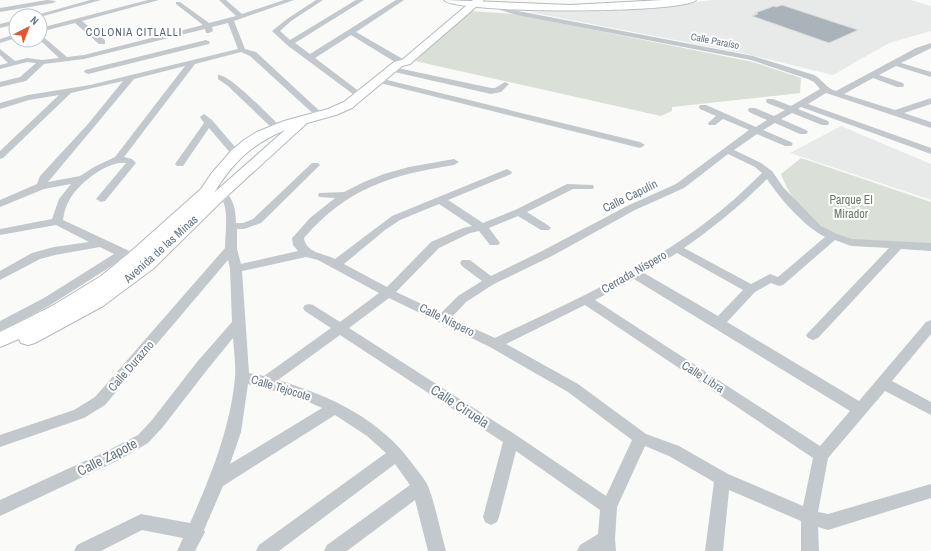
<svg xmlns="http://www.w3.org/2000/svg" width="931" height="551" viewBox="0 0 931 551" font-family="'Archivo Narrow',sans-serif">
<rect width="100%" height="100%" fill="#fafaf8"/>
<!-- built -->
<g fill="#e8e9e9">
<polygon points="712,0 911,0 931,6 931,31 889,43 833,75 738,52 529,12 615,11"/>
<polygon points="841,126 931,164 931,200 790,153"/>
</g>
<!-- green -->
<g fill="#dadfd7">
<polygon points="470,11 515,14 753,62 801,78 800,93 672,107 672,111 661,116 415,61"/>
<path d="M 801,158 L 931,202 L 931,244 C 912,243 894,242 875,241 C 867,240 858,241 851,239 C 817,231 793,206 781,174 Z"/>
</g>
<!-- building -->
<polygon fill="#aab3b9" stroke="#dcdcda" points="782,5 858,30 829,43 752,16 758,14 755,13 774,6 776,7"/>
<g fill="none" stroke-linecap="round" stroke-linejoin="round">
<defs>
<path id="secondary" d="M 473,0 L 484,0 L 410,64 L 402,66 L 352,108 L 336,115 L 307,123 L 226,197 L 154,268 L 103,306 L 35,343 L 28,345 L 21,343 L 19,339 L 0,347 L 0,332 L 52,306 L 101,276 L 128,254 L 201,189 L 211,174 L 231,151 L 244,140 L 257,132 L 284,121 L 328,109 L 344,102 L 394,62 L 402,60 ZM 285,130 L 216,191 L 214,193 C 233,162 252,144 285,130 ZM 171,233 L 142,260 L 138,263 L 140,262 Z"/>
<path id="primary" d="M 444,0 L 570,5 L 663,0 L 696,0 C 685,14 455,14 444,0 Z"/>
</defs>
<!-- secondary casing -->
<use href="#secondary" stroke="#b3babf" stroke-width="2"/>
<!-- primary casing -->
<use href="#primary" stroke="#b5babe" stroke-width="2"/>
<!-- street -->
<g fill="#c3c8cc" fill-rule="evenodd">
<polygon points="47,0 56,1 53,3 0,12 0,8"/>
<polygon points="90,0 101,0 40,17 33,16"/>
<polygon points="148,0 159,0 82,21 105,40 105,44 99,44 75,23 40,32 40,28"/>
<path d="M 219,0 L 226,0 L 242,14 L 284,0 L 294,0 L 234,21 L 245,49 L 256,52 L 325,116 L 324,118 L 318,118 L 250,56 L 241,52 L 195,64 L 124,157 L 132,159 L 136,163 L 105,201 L 101,202 L 96,199 L 126,163 C 108,160 78,184 70,199 C 66,205 64,212 63,220 L 138,255 L 140,258 L 138,261 L 134,262 L 124,258 L 52,304 L 0,332 L 0,321 L 44,298 L 114,254 L 100,247 L 55,255 L 40,259 L 0,280 L 0,271 L 32,253 L 54,247 L 89,242 L 56,225 L 0,235 L 0,229 L 52,219 L 59,199 L 71,184 L 44,189 L 0,207 L 0,200 L 37,184 L 40,176 L 88,124 L 123,81 L 71,93 L 3,158 L 0,159 L 0,151 L 59,95 L 29,100 L 0,109 L 0,103 L 28,95 L 90,85 L 238,49 L 228,23 L 212,27 L 213,31 L 209,33 L 206,33 L 205,29 L 84,59 L 44,64 L 26,81 L 0,87 L 0,82 L 20,77 L 36,63 L 27,62 L 0,69 L 0,65 L 8,63 L 0,55 L 0,49 L 15,61 L 27,58 L 42,60 L 59,58 L 40,40 L 40,34 L 67,57 L 84,55 L 203,25 L 176,4 L 176,2 L 180,2 L 209,23 L 236,16 ZM 185,66 L 115,157 L 94,167 L 80,176 L 48,182 L 134,79 Z"/>
<polygon points="316,0 323,0 291,21 280,31 290,40 356,0 364,0 295,43 310,54 396,0 404,0 356,32 401,58 410,62 406,64 395,62 351,35 315,58 364,95 363,97 357,97 287,45 272,31 287,19"/>
<path d="M 484,3 L 518,11 L 753,56 L 814,75 C 823,80 826,88 836,91 L 916,48 L 931,43 L 931,48 L 901,63 L 931,72 L 931,77 L 896,66 L 879,75 L 903,83 L 904,85 L 903,87 L 897,87 L 873,78 L 844,94 L 895,110 L 931,98 L 931,104 L 904,113 L 931,122 L 931,128 L 826,93 L 808,104 L 931,148 L 931,154 L 801,107 L 798,109 L 828,121 L 829,123 L 828,125 L 822,125 L 792,113 L 781,119 L 806,130 L 808,132 L 806,134 L 800,134 L 775,123 L 763,130 L 791,142 L 793,144 L 791,146 L 785,146 L 757,134 L 734,150 L 761,163 L 772,171 L 783,187 L 821,226 L 837,234 L 852,239 L 931,243 L 931,251 L 901,249 L 818,338 L 813,340 L 808,338 L 806,335 L 889,248 L 851,246 L 835,240 L 783,285 L 779,286 L 771,283 L 755,292 L 727,322 L 859,401 L 926,322 L 931,320 L 931,334 L 892,381 L 931,402 L 931,415 L 885,391 L 828,458 L 818,512 L 828,514 L 931,484 L 931,498 L 828,530 L 818,527 L 819,551 L 801,551 L 801,521 L 729,490 L 723,551 L 705,551 L 714,482 L 669,456 L 645,446 L 617,507 L 615,539 L 616,551 L 577,551 L 580,545 L 598,534 L 600,510 L 516,451 L 499,517 L 497,522 L 491,525 L 485,522 L 483,517 L 503,442 L 340,335 L 278,380 C 331,396 382,420 414,466 C 419,473 425,479 428,486 C 436,507 440,530 446,551 L 428,551 L 415,500 L 347,551 L 324,551 L 327,545 L 410,485 L 395,464 L 279,551 L 256,551 L 259,545 L 386,453 L 367,436 L 335,415 L 223,486 L 204,530 L 205,532 L 195,551 L 177,551 L 183,538 L 142,530 L 101,551 L 74,551 L 77,545 L 141,514 L 190,523 C 211,476 230,429 235,378 C 236,365 234,351 233,338 L 207,370 L 162,428 L 148,443 L 119,460 L 0,516 L 0,500 L 109,450 L 138,435 L 152,420 L 197,362 L 232,322 L 230,269 L 228,260 L 105,405 L 84,418 L 0,447 L 0,435 L 74,410 L 95,397 L 225,248 C 225,237 229,209 222,200 C 218,196 213,196 207,194 L 206,192 L 207,190 C 230,184 236,205 236,223 L 243,223 L 253,219 L 312,163 L 318,163 L 320,165 L 261,223 L 244,229 L 237,229 L 237,249 L 241,264 L 298,251 L 293,245 L 292,238 L 294,236 L 310,218 L 335,198 L 319,197 L 318,195 L 319,193 L 344,192 L 364,182 L 384,174 L 409,167 L 454,159 L 459,162 L 454,165 C 391,175 347,188 304,238 C 306,253 323,253 335,259 L 392,216 L 507,169 L 512,172 L 511,174 L 448,200 L 483,223 L 515,210 L 567,184 L 593,185 L 594,187 L 593,189 L 573,189 L 527,212 L 549,226 L 551,228 L 549,230 L 541,230 L 518,216 L 489,228 L 500,243 L 498,245 L 490,245 L 479,231 L 470,233 L 439,248 L 396,292 L 441,313 L 458,296 L 482,281 L 462,266 L 460,263 L 462,260 L 470,260 L 491,276 L 544,250 L 627,206 L 676,184 L 749,130 L 723,119 L 715,125 L 709,125 L 708,123 L 716,116 L 700,109 L 699,107 L 700,105 L 706,105 L 756,127 L 767,120 L 749,112 L 748,110 L 749,108 L 755,108 L 774,116 L 785,110 L 767,103 L 766,101 L 767,99 L 773,99 L 791,106 L 820,89 L 814,82 L 808,79 L 751,60 L 517,15 L 484,5 ZM 728,154 L 755,167 L 762,173 C 744,191 725,208 705,223 C 642,271 566,304 495,338 L 451,318 L 466,302 L 494,284 L 552,256 L 635,210 L 684,188 ZM 767,179 C 781,200 804,226 825,237 L 778,277 L 770,274 L 751,284 L 684,248 C 714,227 741,205 767,179 ZM 439,204 L 472,226 L 463,228 L 431,242 L 387,287 L 344,264 L 385,230 L 400,220 ZM 677,253 L 743,290 L 718,316 L 644,273 ZM 306,257 L 318,260 L 379,293 L 340,322 L 313,305 L 309,304 L 305,305 L 303,308 L 305,311 L 331,328 L 264,376 L 249,373 L 242,271 ZM 634,279 L 850,411 L 820,446 L 595,300 ZM 389,298 L 490,347 L 568,392 L 632,440 L 606,496 L 516,435 L 349,328 ZM 585,305 L 813,458 L 803,506 L 728,474 L 679,446 L 646,434 L 578,384 L 506,344 ZM 248,384 L 298,397 L 322,408 L 230,464 L 241,432 Z"/>
<polygon points="16,20 16,24 0,28 0,24"/>
<polygon points="16,34 16,38 0,43 0,39"/>
<polygon points="206,40 210,42 209,44 88,74 84,72 85,70"/>
<polygon points="390,67 393,67 491,88 495,88 505,82 509,84 501,92 491,94 390,71"/>
<path d="M 218,75 C 229,73 271,118 281,127 L 283,129 L 281,131 L 275,131 L 228,86 L 218,79 Z"/>
<polygon points="376,78 379,78 640,142 645,145 640,148 376,82"/>
<polygon points="204,114 212,120 241,154 239,156 233,156 209,128 183,166 177,166 175,164 204,123 200,117"/>
</g>
<!-- secondary -->
<use href="#secondary" fill="#fff" fill-rule="evenodd"/>
<!-- primary -->
<use href="#primary" fill="#fff" fill-rule="evenodd"/>
</g>
<g text-anchor="middle" dominant-baseline="central" stroke-width="4" stroke-linejoin="round" paint-order="stroke">
<!-- far-street labels -->
<g font-size="10" fill="#657683" stroke="#fff">
<text transform="translate(715 41) rotate(11)">Calle Paraíso</text>
</g>
<!-- far-neighbourhood labels -->
<g font-size="11" letter-spacing="1" fill="#57646e" stroke="#fff">
<text x="134" y="32">COLONIA CITLALLI</text>
</g>
<!-- street labels -->
<g font-size="12" fill="#657683" stroke="#fff">
<text transform="translate(630 196) rotate(-26)">Calle Capulín</text>
<text transform="translate(161 249) rotate(-42)">Avenida de las Minas</text>
<text transform="translate(634 272) rotate(-30)">Cerrada Níspero</text>
<text transform="translate(447 320) rotate(26)">Calle Níspero</text>
<text transform="translate(131 366) rotate(-49)">Calle Durazno</text>
<text transform="translate(703 377) rotate(33)">Calle Libra</text>
<text transform="translate(281 388) rotate(17)">Calle Tejocote</text>
</g>
<!-- park labels -->
<g font-size="12" fill="#687a64" stroke="#fff">
<text x="851" y="200">Parque El<tspan x="851" dy="14">Mirador</tspan></text>
</g>
<!-- near-street labels -->
<g font-size="14" fill="#657683" stroke="#fff">
<text transform="translate(460 406) rotate(33)">Calle Ciruela</text>
<text transform="translate(107 457) rotate(-27)">Calle Zapote</text>
</g>
</g>
<!-- north arrow -->
<g transform="translate(28 28) rotate(42)"><circle r="19" fill="#ffffff" stroke="#c1c8cd"/>
<path d="M0-3L7 15L0 10L-7 15Z" fill="#e4572e"/>
<text y="-6" font-size="11" font-weight="bold" text-anchor="middle" fill="#657683">N</text>
</g>
</svg>
